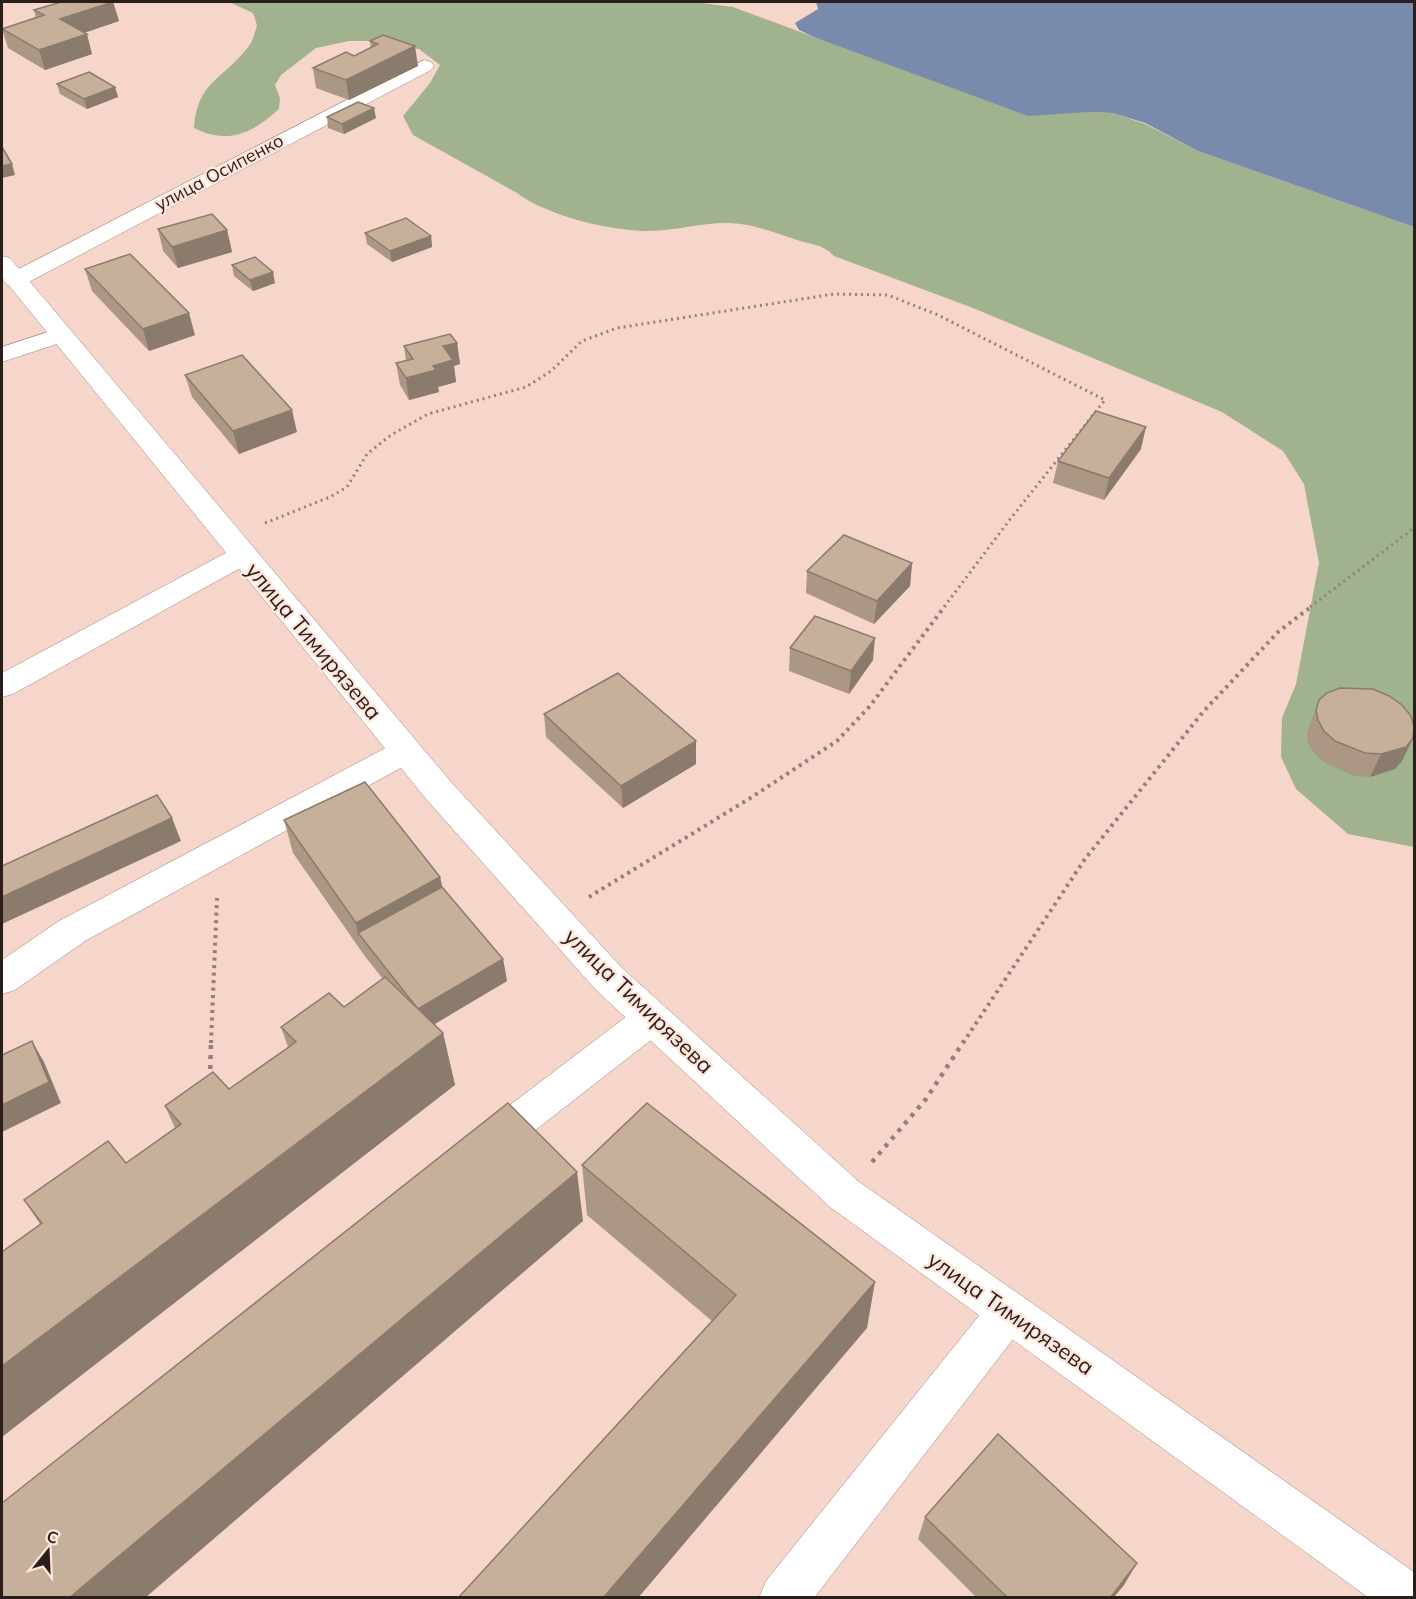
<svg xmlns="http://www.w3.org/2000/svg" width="1416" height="1599" viewBox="0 0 1416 1599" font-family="Mulish,sans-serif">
<rect width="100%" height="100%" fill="#f6d6ca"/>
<!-- forest -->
<path fill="#a1b28e" d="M 229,2 L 695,2 L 733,7 L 814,37 L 1088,112 L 1113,113 L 1145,124 L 1198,151 L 1414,227 L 1414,847 L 1348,834 L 1296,789 L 1281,757 L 1282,718 L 1296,684 L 1319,563 L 1304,484 L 1283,451 L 1222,412 L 973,308 L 834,256 C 823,244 812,245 797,240 C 775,233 754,224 730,223 C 702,222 672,232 643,231 C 604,229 548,216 517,193 L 413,135 L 403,116 L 430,83 L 440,65 L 419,49 L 370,41 L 349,41 L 316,48 L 281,75 L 275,85 L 280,98 L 279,109 C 253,133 228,145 194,128 C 197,81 224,79 249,46 C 253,41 255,32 257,25 L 253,13 Z"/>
<!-- water -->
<polygon fill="#798bac" points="816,2 1414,2 1414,227 1198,151 1145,123 1113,113 1088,112 1028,116 814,37 799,30 795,23 818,9"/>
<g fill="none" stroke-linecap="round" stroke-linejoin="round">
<defs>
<g id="minor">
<polygon points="424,60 431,62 434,66 431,70 23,285 15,287 7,285 3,280 7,275"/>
<polygon points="60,328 69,330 72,335 69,340 2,362 2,347"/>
<polygon points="243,546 253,549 257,555 253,561 13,694 2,697 2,673 233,549"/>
<polygon points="406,739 417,743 422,751 417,759 85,941 15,990 2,994 2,960 59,921 395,743"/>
<polygon points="652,1002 665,1007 671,1018 665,1029 501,1157 487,1163 473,1157 467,1145 473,1133 639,1007"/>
<polygon points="1009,1291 1024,1297 1030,1311 1024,1325 814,1598 759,1598 766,1581 994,1297"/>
</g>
<polygon id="major" points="2,256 10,258 451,782 622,968 858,1181 1414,1572 1414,1598 1369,1598 830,1207 596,990 427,800 2,277"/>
</defs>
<!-- minor casing -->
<use href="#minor" stroke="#a08478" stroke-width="1"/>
<!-- major casing -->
<use href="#major" stroke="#a08478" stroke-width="1"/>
<!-- path-far2 -->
<g stroke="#957f77" stroke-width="3" stroke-dasharray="2 4" stroke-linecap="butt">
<polyline points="265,523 330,497 347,487 367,454 391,435 428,414 526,387 551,371 582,341 617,328 834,294 888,295 938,315 1105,400 1011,518 944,607"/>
<polyline points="1310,607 1414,528"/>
</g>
<!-- path-far1 -->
<g stroke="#957f77" stroke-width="4" stroke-dasharray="3 4.5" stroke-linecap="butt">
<polyline points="589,897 752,797 837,741 870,706 945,606"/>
<polyline points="211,1043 217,898"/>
<polyline points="963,1043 1085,859 1203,712 1278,632 1312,606"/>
</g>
<!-- path -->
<g stroke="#957f77" stroke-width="4.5" stroke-dasharray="4 6" stroke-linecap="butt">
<polyline points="210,1079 211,1041"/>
<polyline points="872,1162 926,1099 964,1041"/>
</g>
<!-- minor -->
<use href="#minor" fill="#fff" fill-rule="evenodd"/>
<!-- major -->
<use href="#major" fill="#fff" fill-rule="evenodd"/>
</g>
<!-- wall -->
<g fill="#aa9784">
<polygon points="113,2 119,21 84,33 92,54 45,70 8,48 2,29 36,18 34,10"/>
<polygon points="383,35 418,66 349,100 316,88 313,68 354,56 371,48 370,41"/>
<polygon points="57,84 115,87 118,97 87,109 60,94"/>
<polygon points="327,117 376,118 344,134 328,128"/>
<polygon points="158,229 227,230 232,252 178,268 163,251"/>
<polygon points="365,233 431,236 432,247 392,262 367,244"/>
<polygon points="232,265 275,283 253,291 234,276"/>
<polygon points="85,269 195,335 149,351 92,291"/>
<polygon points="457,343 460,364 454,366 456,382 438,387 439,392 409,400 400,385 396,363 406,361 404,346"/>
<polygon points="185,375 297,432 239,454 192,397"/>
<polygon points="1141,449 1104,500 1053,483 1058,461"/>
<polygon points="912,563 910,586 874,624 806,593 807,571"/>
<polygon points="790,648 873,660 849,694 789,671"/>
<polygon points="1319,700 1413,738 1402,761 1395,769 1370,777 1355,776 1325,763 1315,754 1308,743 1307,733"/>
<polygon points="544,714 696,741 696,764 623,808 546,737"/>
<polygon points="284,820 440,877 442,887 503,959 507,981 434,1024 443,1033 455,1085 40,1224 24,1200 126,1163 175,1128 165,1106 229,1089 288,1047 281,1027 344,1007 383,979 364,955 293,853"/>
<polygon points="582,1165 867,1328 712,1321 587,1215"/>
<polygon points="925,1517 1124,1585 1113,1598 977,1598 918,1539"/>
</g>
<!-- shaded-wall -->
<g fill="#8b7b6c">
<polygon points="113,2 119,21 66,39 60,19"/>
<polygon points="87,34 92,54 45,70 39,50"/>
<polygon points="415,46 418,66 349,100 346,80"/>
<polygon points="115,87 118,97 87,109 84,99"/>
<polygon points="374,108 376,118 344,134 342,124"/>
<polygon points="12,164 15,175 2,178 2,166"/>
<polygon points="227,230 232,252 178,268 172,247"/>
<polygon points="431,236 432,247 392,262 390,251"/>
<polygon points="273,272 275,283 253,291 250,280"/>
<polygon points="189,313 195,335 149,351 143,329"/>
<polygon points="457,343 460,364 454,366 456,382 438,387 439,392 409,400 406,378 433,366 443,346"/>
<polygon points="292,410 297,432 239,454 233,431"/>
<polygon points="1146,427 1141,449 1104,500 1109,478"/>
<polygon points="912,563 910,586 874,624 877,601"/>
<polygon points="875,638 873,660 849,694 851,671"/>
<polygon points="1413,738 1402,761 1395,769 1370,777 1381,754"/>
<polygon points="696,741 696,764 623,808 621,786"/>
<polygon points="172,818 181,841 2,924 2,897"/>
<polygon points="440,877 447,909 358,933 356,923"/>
<polygon points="503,959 507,981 423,1031 417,1009"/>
<polygon points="443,1033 455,1085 2,1437 2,1366"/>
<polygon points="32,1041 44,1062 61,1103 2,1132 2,1105"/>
<polygon points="577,1172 583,1221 145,1598 69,1598"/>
<polygon points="875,1282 867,1328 638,1598 603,1598"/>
<polygon points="1137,1563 1124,1585 1113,1598 1110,1598"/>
</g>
<!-- building -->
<g fill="#c6b09a" stroke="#8b7b6c" stroke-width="1.5">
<polygon points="61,2 113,2 60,19 87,34 39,50 2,29 44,15 34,10"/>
<polygon points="383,35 415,46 346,80 313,68 346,52 354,56 378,44 370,41"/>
<polygon points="89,72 115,87 84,99 57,84"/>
<polygon points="358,102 374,108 342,124 327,117"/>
<polygon points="2,147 12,164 2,166"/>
<polygon points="212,214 227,230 172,247 158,229"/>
<polygon points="406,218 431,236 390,251 365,233"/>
<polygon points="130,254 189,313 143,329 85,269"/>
<polygon points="255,257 273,272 250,280 232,265"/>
<polygon points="450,334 457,343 443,346 453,360 433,366 436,370 406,378 396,363 413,359 404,346"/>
<polygon points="242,355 292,410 233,431 185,375"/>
<polygon points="1096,411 1146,427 1109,478 1058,461"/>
<polygon points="844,535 912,563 877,601 807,571"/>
<polygon points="815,616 875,638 851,671 790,648"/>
<polygon points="618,673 696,741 621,786 544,714"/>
<polygon points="1340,688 1373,689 1389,696 1402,705 1411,716 1414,726 1413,738 1406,747 1381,754 1365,753 1335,741 1324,731 1318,720 1316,710 1319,700 1327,693"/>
<polygon points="365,782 440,877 356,923 284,820"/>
<polygon points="157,795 172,818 2,897 2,866"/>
<polygon points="442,887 503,959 418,1009 358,933"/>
<polygon points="385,977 443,1033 2,1366 2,1252 42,1223 24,1200 108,1141 126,1163 181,1124 165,1106 213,1072 229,1089 296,1042 281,1027 329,993 344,1007"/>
<polygon points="32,1041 49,1082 2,1105 2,1055"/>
<polygon points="508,1103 577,1172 69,1598 2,1598 2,1503"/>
<polygon points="647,1103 875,1282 603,1598 458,1598 736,1295 582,1165"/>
<polygon points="998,1434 1137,1563 1110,1598 1008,1598 925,1517"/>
</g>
<g text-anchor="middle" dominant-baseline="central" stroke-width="4.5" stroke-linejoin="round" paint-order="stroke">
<!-- far-street labels -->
<g font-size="18" fill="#291e19" stroke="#ffe5db">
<text transform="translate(219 172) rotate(-28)">улица Осипенко</text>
</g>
<!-- street labels -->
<g font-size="22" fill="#291e19" stroke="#ffe5db">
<text transform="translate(314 641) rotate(50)">улица Тимирязева</text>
<text transform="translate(639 1001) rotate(44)">улица Тимирязева</text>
<text transform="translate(1011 1313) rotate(35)">улица Тимирязева</text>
</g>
</g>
<!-- border -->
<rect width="1416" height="1599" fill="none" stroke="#291e19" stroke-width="6"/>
<!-- north arrow -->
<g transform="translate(48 1551) rotate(18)" stroke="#ffe5db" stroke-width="4.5" paint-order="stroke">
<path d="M0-4.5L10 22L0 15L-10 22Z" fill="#291e19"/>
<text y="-9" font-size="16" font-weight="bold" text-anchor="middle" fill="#291e19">С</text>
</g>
</svg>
